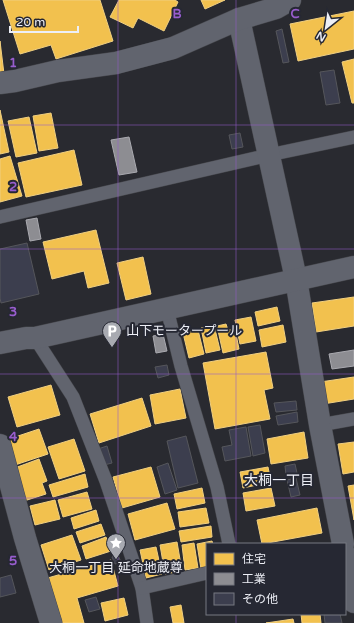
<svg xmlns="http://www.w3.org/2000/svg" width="354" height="623" viewBox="0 0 354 623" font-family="'Varela Round','Noto Sans JP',sans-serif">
<rect width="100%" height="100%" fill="#292a30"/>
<!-- homes -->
<g fill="#f2c14e" stroke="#f0cf80">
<polygon points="3,0 100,0 113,41 56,59 51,45 20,54"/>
<polygon points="119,0 175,0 178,2 164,31 138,18 133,28 110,17"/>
<polygon points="201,0 225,0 205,9"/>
<polygon points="354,11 354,49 298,61 290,24"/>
<polygon points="0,41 4,74 0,75"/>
<polygon points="354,59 354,103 352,103 342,62"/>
<polygon points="0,110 9,152 0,154"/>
<polygon points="51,113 58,148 39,151 33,116"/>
<polygon points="29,117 37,153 16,157 8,121"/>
<polygon points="74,150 82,185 26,197 18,163"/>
<polygon points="10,156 22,196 0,202 0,159"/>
<polygon points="96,230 109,283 88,288 84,271 52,279 43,242"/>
<polygon points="143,257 151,294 126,300 117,263"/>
<polygon points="354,297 354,326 316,332 312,303"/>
<polygon points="277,307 280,321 258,326 255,312"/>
<polygon points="251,317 256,341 240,344 235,320"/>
<polygon points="226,324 228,330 235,329 239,349 223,353 217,326"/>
<polygon points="214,325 220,350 206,353 201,328"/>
<polygon points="283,325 286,342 262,347 259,330"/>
<polygon points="198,330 204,354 189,358 183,333"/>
<polygon points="266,352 273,388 264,390 270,419 215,429 203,363"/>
<polygon points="354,377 354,399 323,404 320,382"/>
<polygon points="51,385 60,415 17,427 8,397"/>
<polygon points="180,389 186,418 155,424 150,395"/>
<polygon points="142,398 151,426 99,443 90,414"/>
<polygon points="39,429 48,454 15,465 6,440"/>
<polygon points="304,432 308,458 271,464 267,439"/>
<polygon points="74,439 85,471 59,479 48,447"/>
<polygon points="354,442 354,472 343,474 338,444"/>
<polygon points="39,459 47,481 42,483 46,494 24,501 12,469"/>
<polygon points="151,467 160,497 122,508 113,477"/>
<polygon points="268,467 271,482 243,488 240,472"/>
<polygon points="85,474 88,487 53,497 49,485"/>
<polygon points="354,485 354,520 348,486"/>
<polygon points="202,488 205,503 177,509 174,494"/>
<polygon points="271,488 275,506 246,511 243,493"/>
<polygon points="87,492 92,509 63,517 58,500"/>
<polygon points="55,500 60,519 35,525 30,506"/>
<polygon points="167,503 175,529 135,540 128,514"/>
<polygon points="206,508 209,523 180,527 178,512"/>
<polygon points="317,508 322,533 262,544 257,520"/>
<polygon points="96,510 99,521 74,529 71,518"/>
<polygon points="101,524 105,535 80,543 76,532"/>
<polygon points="211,526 212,537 181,542 179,531"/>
<polygon points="72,535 81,560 49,570 41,545"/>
<polygon points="106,537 111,551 86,559 82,546"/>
<polygon points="212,541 213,544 207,544 207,568 201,569 197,544"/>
<polygon points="177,542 182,571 165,574 160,545"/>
<polygon points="194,543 198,568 185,570 182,545"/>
<polygon points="156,547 162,574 146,578 140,550"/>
<polygon points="111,560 118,586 77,598 84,623 57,623 44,579"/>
<polygon points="124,598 128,615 105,621 101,603"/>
<polygon points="181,605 184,623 173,623 170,607"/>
<polygon points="301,614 320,614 321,623 302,623"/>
<polygon points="293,619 294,623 266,623"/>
</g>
<!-- industry -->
<g fill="#8d8d92" stroke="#aaaab0">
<polygon points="129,137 137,172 119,175 111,140"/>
<polygon points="37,218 41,239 30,241 26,220"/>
<polygon points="163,334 167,351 156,353 153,336"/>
<polygon points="354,350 354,366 332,369 329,354"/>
</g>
<!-- building -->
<g fill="#3c3e4e" stroke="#55565b">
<polygon points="282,29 289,62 283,63 276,31"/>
<polygon points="334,70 340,103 326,105 320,72"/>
<polygon points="240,133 243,147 232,149 229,135"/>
<polygon points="27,243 39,294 1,303 0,298 0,249"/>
<polygon points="167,365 169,375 158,378 155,367"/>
<polygon points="296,401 297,410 276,412 274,403"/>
<polygon points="297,412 298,422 278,425 276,416"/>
<polygon points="260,425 265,453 253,456 248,427"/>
<polygon points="246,427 251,456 225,461 222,447 232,445 229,430"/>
<polygon points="186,436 198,483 178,488 167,441"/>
<polygon points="107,446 112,463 104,465 98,449"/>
<polygon points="168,463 177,490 165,494 157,467"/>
<polygon points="295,464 297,473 286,475 285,466"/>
<polygon points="296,478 300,495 291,497 287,480"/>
<polygon points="118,555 121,562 115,564 112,557"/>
<polygon points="11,575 16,593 0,597 0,578"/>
<polygon points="96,597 100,609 89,612 85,600"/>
<polygon points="324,614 340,614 342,623 325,623"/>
</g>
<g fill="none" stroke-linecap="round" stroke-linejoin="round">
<defs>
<g id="service">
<polyline points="0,217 269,155 354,137"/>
<polyline points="167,309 181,366 217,487 229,544"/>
<polyline points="35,338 73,397 106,481 142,588 147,623"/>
<polyline points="320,425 354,419"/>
<polyline points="142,588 207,573"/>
</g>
<g id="minor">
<polyline points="239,19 296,279 320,425 343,544"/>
<polyline points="0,83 15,81 58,71 116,63 173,48 239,19 276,8 290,0"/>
<polyline points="0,343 26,338 35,338 354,267"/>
<polyline points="0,445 25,538 51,623"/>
<polyline points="345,555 354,602"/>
</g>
</defs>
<!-- service casing -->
<use href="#service" stroke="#45464b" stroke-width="14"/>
<!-- minor casing -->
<use href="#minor" stroke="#45464b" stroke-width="23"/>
<!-- service -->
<use href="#service" stroke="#61646e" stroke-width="13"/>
<!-- minor -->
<use href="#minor" stroke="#61646e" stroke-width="22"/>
</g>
<!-- grid -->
<path fill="none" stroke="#985dcd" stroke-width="1" stroke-opacity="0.55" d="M 118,0 L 118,623M 236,0 L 236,544M 0,125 L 354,125M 0,249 L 354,249M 0,374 L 354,374M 0,498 L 354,498M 236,614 L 236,623"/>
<!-- icons -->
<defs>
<symbol id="parking-pin" viewBox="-11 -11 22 30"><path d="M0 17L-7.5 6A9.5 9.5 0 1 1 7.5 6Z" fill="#a8aab1" stroke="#262833"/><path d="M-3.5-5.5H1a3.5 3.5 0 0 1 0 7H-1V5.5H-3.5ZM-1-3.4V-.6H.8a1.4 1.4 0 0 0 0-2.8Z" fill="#fff"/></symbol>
<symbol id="sight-pin" viewBox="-11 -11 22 30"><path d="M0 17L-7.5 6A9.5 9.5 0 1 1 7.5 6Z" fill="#a8aab1" stroke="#262833"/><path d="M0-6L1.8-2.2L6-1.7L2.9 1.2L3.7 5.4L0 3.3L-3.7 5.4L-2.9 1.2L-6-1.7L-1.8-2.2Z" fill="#fff"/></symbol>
</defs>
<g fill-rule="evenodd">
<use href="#parking-pin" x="101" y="320" width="22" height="30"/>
<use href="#sight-pin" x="105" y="532" width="22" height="30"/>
</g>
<g text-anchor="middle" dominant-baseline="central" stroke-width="4" stroke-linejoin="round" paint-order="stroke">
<!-- poi labels -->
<g font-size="13" fill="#edeff6" stroke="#262833" text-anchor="start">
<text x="126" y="331">山下モータープール</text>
<text x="116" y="568" text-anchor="middle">大桐一丁目 延命地蔵尊</text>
</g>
<!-- neighbourhood labels -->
<g font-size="14" fill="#edeff6" stroke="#262833">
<text x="279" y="480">大桐一丁目</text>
</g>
</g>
<g font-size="13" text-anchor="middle" font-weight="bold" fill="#985dcd" stroke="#262833" stroke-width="4" stroke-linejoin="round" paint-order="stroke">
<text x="177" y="18">B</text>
<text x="295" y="18">C</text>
<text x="13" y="67">1</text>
<text x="13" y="191">2</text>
<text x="13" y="316">3</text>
<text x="13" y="441">4</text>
<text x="13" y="565">5</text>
</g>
<!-- legend -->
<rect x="206" y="543" width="140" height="72" fill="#262833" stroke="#767881"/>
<rect x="214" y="553" width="20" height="12" fill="#f2c14e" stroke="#767881"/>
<text x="242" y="563" font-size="12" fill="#edeff6">住宅</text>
<rect x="214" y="573" width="20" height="12" fill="#8d8d92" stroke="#767881"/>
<text x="242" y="583" font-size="12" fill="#edeff6">工業</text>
<rect x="214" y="593" width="20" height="12" fill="#3c3e4e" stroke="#767881"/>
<text x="242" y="603" font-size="12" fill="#edeff6">その他</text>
<!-- north arrow -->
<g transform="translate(326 28) rotate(210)" stroke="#262833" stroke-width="3" paint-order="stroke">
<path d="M0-3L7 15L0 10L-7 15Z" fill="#edeff6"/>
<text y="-6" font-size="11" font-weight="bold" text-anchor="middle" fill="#edeff6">N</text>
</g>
<!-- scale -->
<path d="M10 26v6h68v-6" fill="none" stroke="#edeff6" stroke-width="2"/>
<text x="16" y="26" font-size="12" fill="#edeff6" stroke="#262833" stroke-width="3" paint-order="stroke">20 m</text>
</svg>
